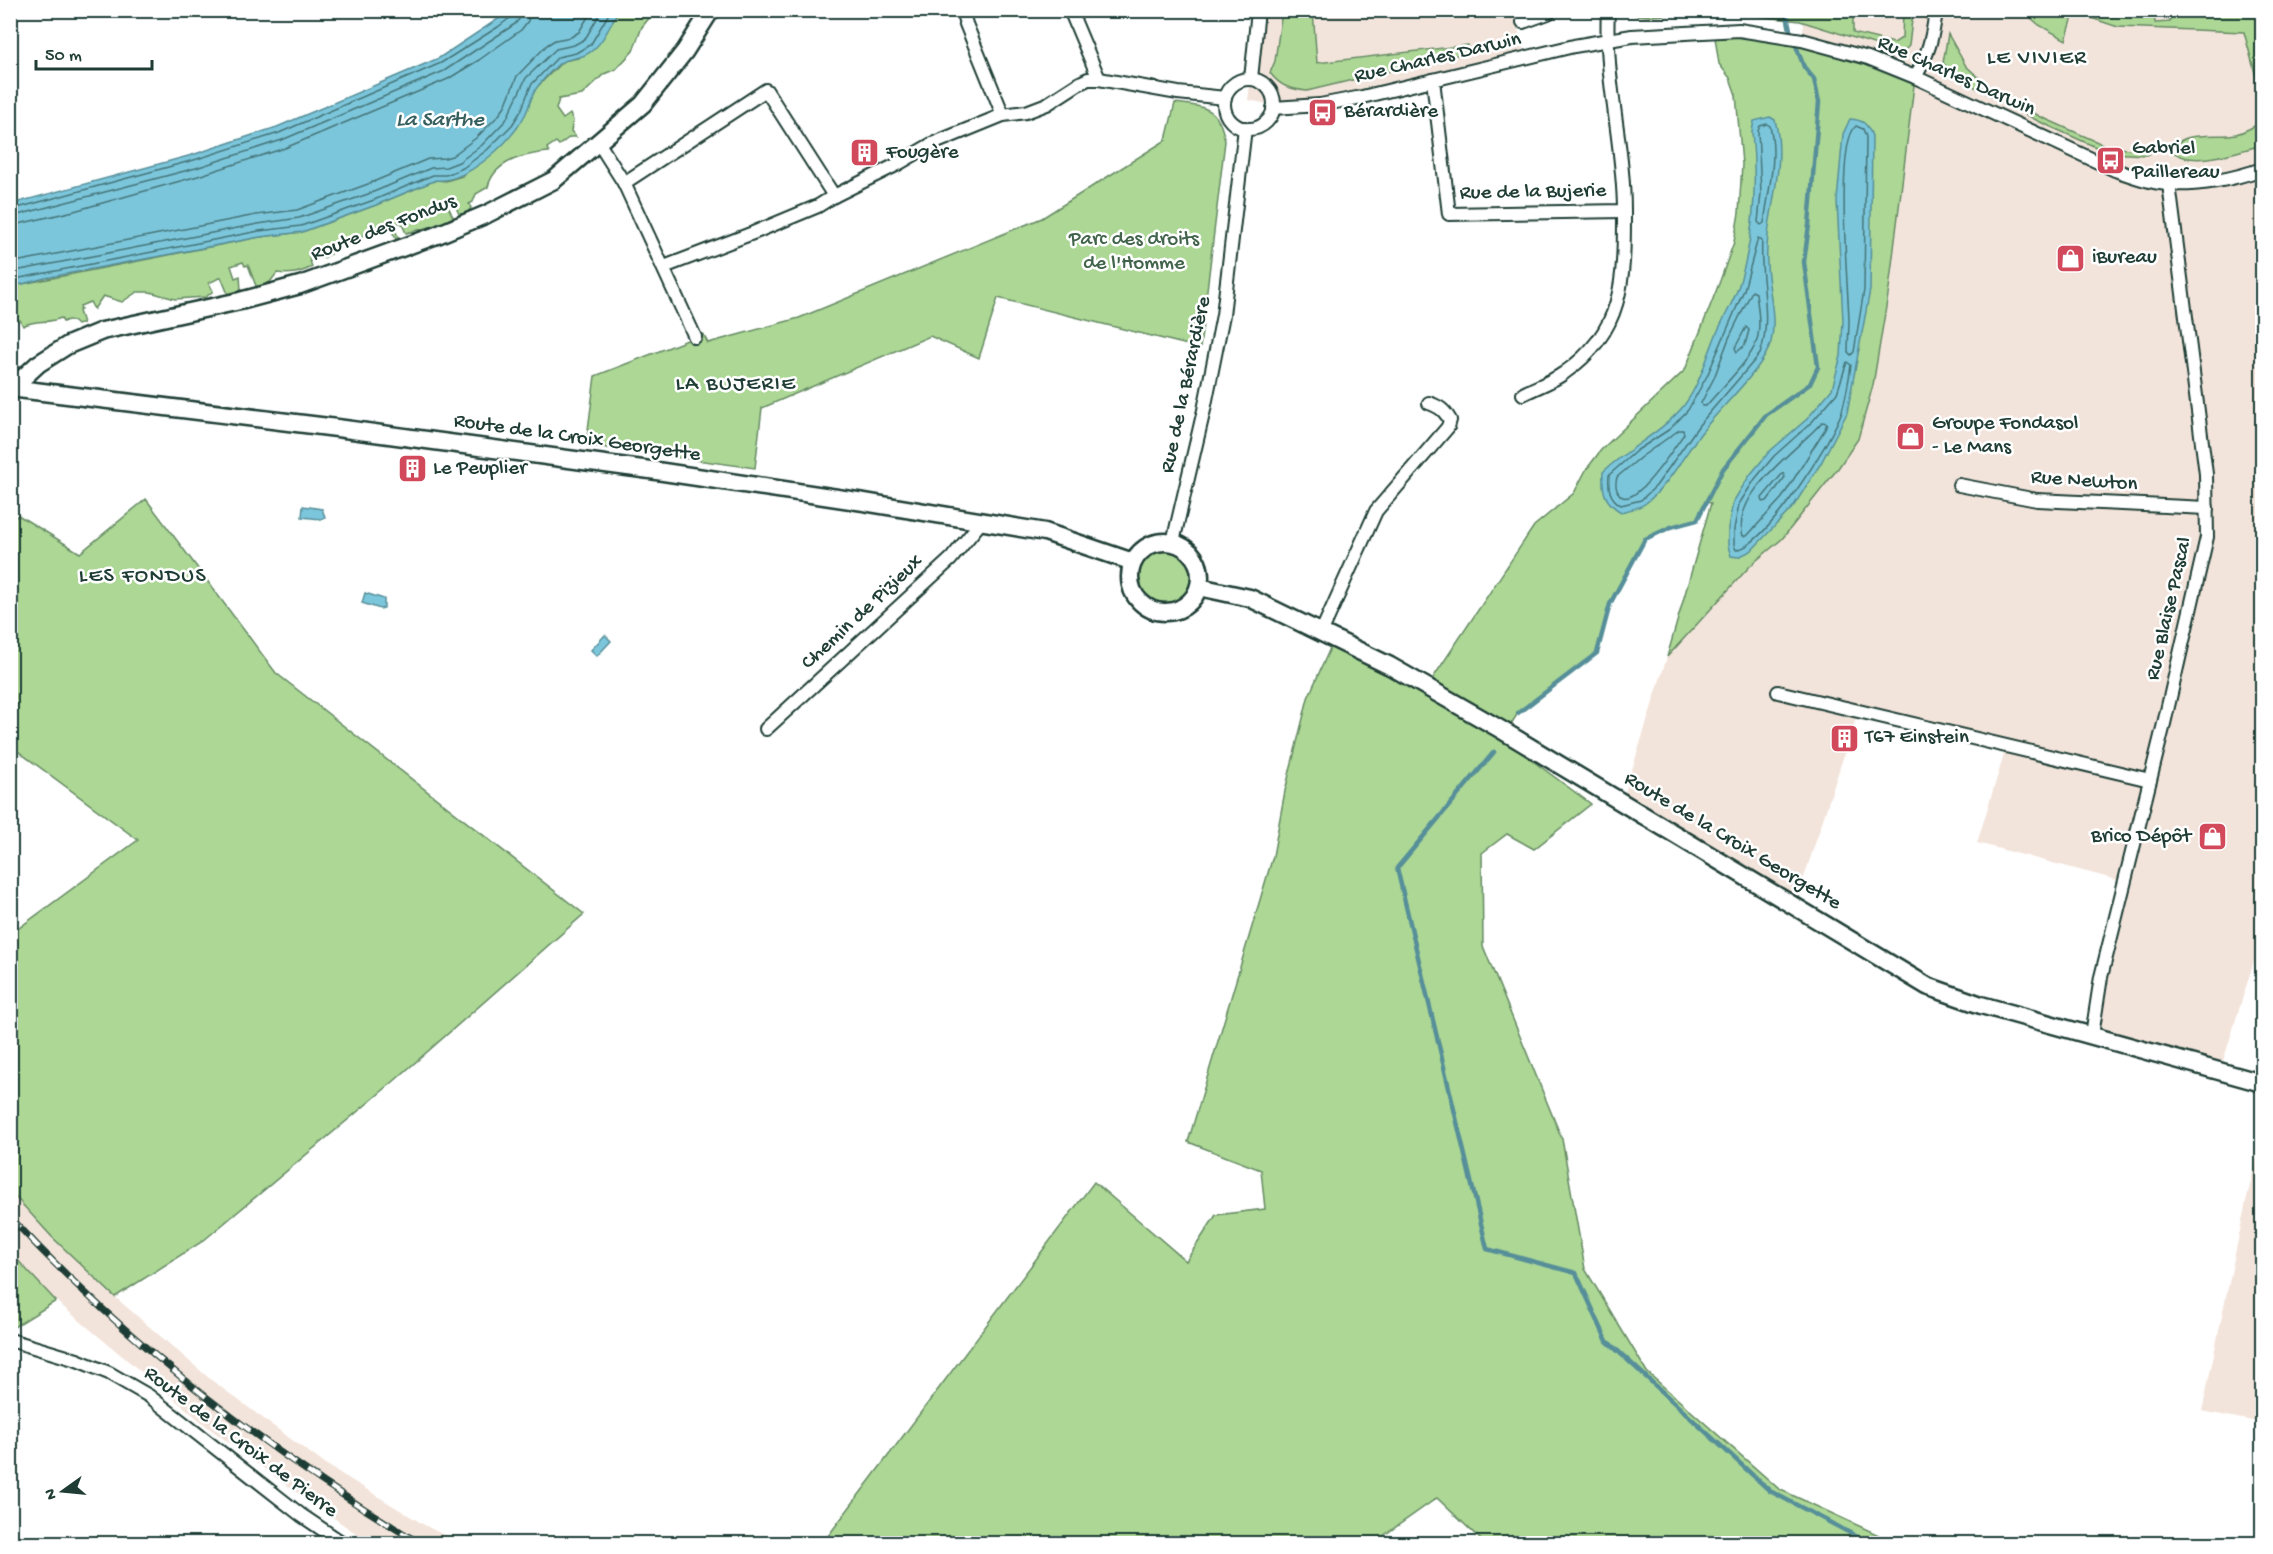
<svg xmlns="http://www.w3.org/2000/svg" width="2273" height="1554" viewBox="0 0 2273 1554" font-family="'Gochi Hand',sans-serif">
<rect width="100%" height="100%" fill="#fff"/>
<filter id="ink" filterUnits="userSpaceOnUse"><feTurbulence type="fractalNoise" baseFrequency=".0167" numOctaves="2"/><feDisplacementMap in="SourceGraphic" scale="12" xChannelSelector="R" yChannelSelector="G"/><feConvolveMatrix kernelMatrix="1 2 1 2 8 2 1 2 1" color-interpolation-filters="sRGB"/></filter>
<g filter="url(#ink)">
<!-- built -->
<g fill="#f3e4db">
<polygon points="1259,11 1512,11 1527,58 1320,105 1273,105 1248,100"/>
<polygon points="1802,11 2262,11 2262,935 2220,1071 2092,1035 2125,882 1977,843 2006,748 1858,712 1795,905 1622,802 1667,657 1751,565 1782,539 1858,439 1873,385 1889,289 1915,77 1802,40 1804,22"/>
<polygon points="2262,1137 2262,1423 2202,1411 2247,1197"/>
<polygon points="11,1192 52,1237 115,1297 210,1379 322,1462 426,1526 460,1543 374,1543 354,1532 279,1480 209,1428 56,1301 11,1253"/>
</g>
<!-- green -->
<g fill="#acd795" stroke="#668a64" stroke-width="1.5">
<path d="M 618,11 L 655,11 L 642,27 L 633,51 L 616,69 L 604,74 L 582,95 L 559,99 L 556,109 L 563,119 L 570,114 L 573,120 L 571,131 L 576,137 L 570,137 L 559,145 L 556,142 L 547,148 L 549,152 C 526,154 494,160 488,187 L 476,194 L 473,202 L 469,204 L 471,208 L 466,214 L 459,214 L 454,203 L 448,206 L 453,217 L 442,224 L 406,233 L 401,222 L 394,225 L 399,241 L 397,241 L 388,224 L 372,227 L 355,243 L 344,245 L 324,258 L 317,258 L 314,255 L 309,257 L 312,267 C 300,273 291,275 277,273 L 270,282 L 260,288 L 256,286 L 248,265 L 245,266 L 243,262 L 231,266 L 235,278 L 240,276 L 241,290 L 228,294 L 221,277 L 209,283 L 213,291 L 206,297 L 175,299 L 150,292 L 137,292 L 122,302 L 103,296 L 94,309 L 90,302 L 80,306 L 81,309 L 79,311 L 83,323 L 77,325 C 72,320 70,318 63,322 L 61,318 C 48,324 36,319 23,326 L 20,320 L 14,322 L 16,327 L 11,330 L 10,287 L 12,286 L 260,237 L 302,232 L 376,205 L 436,180 L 446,181 L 462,176 L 491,154 L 517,128 L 536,88 L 563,61 L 578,58 L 601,40 Z"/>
<path d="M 1282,11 L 1313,11 L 1317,63 L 1468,45 L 1469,52 L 1307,91 C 1290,89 1281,87 1270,73 L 1275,61 Z"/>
<polygon points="1629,11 1853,11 1853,33 1894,43 1902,38 1903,11 1913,11 1909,46 1902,53 1800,21 1730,13 1647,16 1635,15"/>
<polygon points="2023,11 2154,11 2155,23 2170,22 2169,11 2262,11 2262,99 2244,32 2118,27 2091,18 2073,17 2066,40 2039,25"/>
<polygon points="1714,31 1777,35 1915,77 1889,289 1873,385 1858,439 1839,467 1782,539 1751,565 1667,657 1711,503 1706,502 1697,520 1671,527 1645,539 1610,604 1597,653 1518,713 1506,732 1538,752 1533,761 1591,804 1534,849 1507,834 1482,853 1483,946 1562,1139 1585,1269 1647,1372 1779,1489 1896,1543 1482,1543 1481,1540 1437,1498 1373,1543 822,1544 1094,1182 1186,1261 1216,1215 1265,1209 1261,1170 1188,1142 1273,856 1285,791 1308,698 1334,639 1427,687 1534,526 1574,493 1586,470 1601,450 1685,370 1720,281 1734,242 1739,213 1742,164 1736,95 1730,78 1719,64"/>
<polygon points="1948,34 1966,66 1994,91 2039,116 2111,148 2156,150 2146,155 2109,153 2038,121 1958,78 1943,63"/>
<path d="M 1175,103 C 1206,107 1219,107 1225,141 L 1200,348 L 998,298 L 979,358 L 930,336 L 762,408 L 755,468 L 586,445 L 595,376 L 703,334 L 708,343 L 799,318 L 1042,218 L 1166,140 Z"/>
<path d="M 2262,122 L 2262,145 C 2239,151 2194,168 2173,152 C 2177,129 2218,138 2236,134 C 2245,132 2254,126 2262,122 Z"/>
<polygon points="146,499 276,673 584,914 393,1082 203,1241 115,1297 52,1237 11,1192 11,934 138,840 11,746 10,523 18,515 80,553"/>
<circle cx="1165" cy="577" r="27"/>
<polygon points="11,1253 56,1301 11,1329"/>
</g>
<!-- water -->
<g fill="#7cc6dc" stroke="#578f99" stroke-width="1.5">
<path d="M 510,11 L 618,11 C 611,23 605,40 594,49 C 585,58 575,57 564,61 C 556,64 544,79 538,86 C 531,94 530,106 525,115 C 511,142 467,183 436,180 L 376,205 L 302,232 L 260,237 L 45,278 L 11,287 L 11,204 L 192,155 L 277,127 L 439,58 Z"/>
<path d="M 1770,117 L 1775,120 C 1788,169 1764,216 1767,265 C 1768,289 1777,317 1771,342 C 1764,368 1723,405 1705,428 C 1685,452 1671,483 1646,503 C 1640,508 1629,510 1621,512 C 1604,502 1602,491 1603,472 C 1627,449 1659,434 1681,409 C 1699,388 1706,359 1716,335 C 1723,318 1734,302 1739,285 C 1755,235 1757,183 1752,131 L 1754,121 Z"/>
<path d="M 1850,119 C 1863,120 1867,123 1872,136 L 1870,290 L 1847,413 L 1821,463 L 1793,507 L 1751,551 L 1738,557 L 1731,556 L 1728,546 L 1728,528 L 1733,502 L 1750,475 L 1769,452 L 1807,419 L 1832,389 L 1841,356 L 1843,321 L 1837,201 L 1843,134 Z"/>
<polygon points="303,506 322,509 325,517 321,519 302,517"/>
<polygon points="365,593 384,599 384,608 380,609 362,603"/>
<polygon points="605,635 611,641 597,656 591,650"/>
</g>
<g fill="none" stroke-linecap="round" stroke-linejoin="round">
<!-- shore -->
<g stroke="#447477" stroke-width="1.5">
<path d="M 1767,124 L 1770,126 C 1778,157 1768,192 1764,223 L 1761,225 L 1758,222 L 1761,193 L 1758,131 L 1760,126 Z"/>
<path d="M 1856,126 L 1863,129 L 1866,137 L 1864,290 L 1854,352 L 1851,355 L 1848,352 C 1848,341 1849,330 1849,319 C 1848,288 1835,142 1856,126 Z"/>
<polyline points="10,210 194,160 279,133 441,63 498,27 511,17 513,10"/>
<polyline points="10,217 196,168 282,140 444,71 515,24 520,18 521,10"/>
<polyline points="10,226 74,211 198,176 285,148 448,79 479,60 521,30 528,21 530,10"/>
<path d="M 1758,238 L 1762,241 C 1759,279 1773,317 1760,354 L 1699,425 L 1656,486 L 1641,500 L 1621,505 C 1609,498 1608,488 1609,475 L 1636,451 L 1670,429 L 1688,410 L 1707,376 L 1744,290 Z"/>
<polyline points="10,263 256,215 297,210 368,184 428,159 445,158 452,156 476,138 499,115 506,104 517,76 547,45 555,40 571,37 579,32 592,10"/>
<polyline points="10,272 258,224 299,218 371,193 431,168 446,167 459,162 482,145 506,120 526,78 556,49 574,45 585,39 602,10"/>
<polyline points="10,280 259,231 301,226 374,200 433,175 446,175 463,168 487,150 512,125 521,111 531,85 558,57 576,53 591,44 611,10"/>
<path d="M 1752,291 L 1756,293 C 1758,309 1761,325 1757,340 C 1752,359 1720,389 1706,406 L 1702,406 L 1701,403 L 1714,378 L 1729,338 Z"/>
<polygon points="1746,327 1749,330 1745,345 1737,352 1735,348"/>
<path d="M 1847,362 L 1851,365 C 1849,380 1846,396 1842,411 C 1832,441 1766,546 1736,550 L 1734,545 L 1734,529 L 1739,504 L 1755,479 L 1774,456 L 1811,423 L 1837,393 Z"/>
<path d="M 1822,422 L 1827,423 L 1825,429 L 1782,498 L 1747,536 L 1743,536 C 1730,494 1799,449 1822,422 Z"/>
<path d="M 1679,430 L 1683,430 L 1684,434 C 1676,444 1635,511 1620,495 C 1615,490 1615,484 1617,477 L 1641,457 Z"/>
<polygon points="1783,473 1785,477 1767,501 1763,502 1762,498"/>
</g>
<!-- stream -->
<g stroke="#578f99" stroke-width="4.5">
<polyline points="1518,713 1597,653 1610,604 1645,539 1671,527 1697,520 1723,469 1766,415 1810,384 1818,367 1804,262 1809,225 1819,102 1814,79 1804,67 1790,30 1786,10"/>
<polyline points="1494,752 1397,868 1487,1249 1576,1273 1607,1341 1770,1491 1871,1544"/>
</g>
<defs>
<g id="street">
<polyline points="962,10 966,24 1003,115"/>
<polyline points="1070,10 1099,79"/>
<polyline points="1523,22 1548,13 1548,10"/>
<path d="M 1915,77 C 1928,56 1933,36 1936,10"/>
<polyline points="1251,79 1258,10"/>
<circle cx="1249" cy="104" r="25"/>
<path d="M 1433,80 L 1449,214 L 1624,211 C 1624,144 1604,78 1608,10"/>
<path d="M 1273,108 L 1320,105 L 1362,97 L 1574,46 L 1632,36 L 1739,30 L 1802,40 L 1868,58 L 1915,77 L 2115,170 C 2132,176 2151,183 2169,184 C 2199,186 2234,179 2262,169"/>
<polyline points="598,142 624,183 695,337"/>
<polyline points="624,183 766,90 834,196"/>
<polyline points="664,267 753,233 818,206 834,196 896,165 932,144 1003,115 1026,112 1047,104 1078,84 1088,79 1099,79 1178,93 1225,98"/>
<path d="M 1523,394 C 1536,387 1552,382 1564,373 C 1625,331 1624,278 1624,211"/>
<polyline points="1959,485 2037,500 2207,508"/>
<polyline points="1173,542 1204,410 1223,315 1245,128"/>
<path d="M 1321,633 L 1376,511 L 1448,427 L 1450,420 C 1444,410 1440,407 1429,403"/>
<polyline points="1778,692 2150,780"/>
<polyline points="766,729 951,559 981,522"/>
<polyline points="2092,1035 2101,977 2163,728 2207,537 2206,474 2169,184"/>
<polyline points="10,1340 77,1360 109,1373 149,1396 301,1515 344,1544"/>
</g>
<g id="secondary">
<polyline points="10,388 337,428 650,470 864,502 1045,532 1133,562"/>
<polyline points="12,388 38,364 68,345 102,331 240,301 300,285 437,235 487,214 554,180 643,104 685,51 711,10"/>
<circle cx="1165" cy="577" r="35"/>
<polyline points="1199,587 1250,598 1390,666 1500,729 1927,986 1981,1005 2262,1083"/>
</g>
</defs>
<!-- street casing -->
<use href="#street" stroke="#1f3d34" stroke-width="16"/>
<!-- secondary casing -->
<use href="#secondary" stroke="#1f3d34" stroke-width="21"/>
<!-- street -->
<use href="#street" stroke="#fff" stroke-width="12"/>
<!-- secondary -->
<use href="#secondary" stroke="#fff" stroke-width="16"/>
<defs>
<path id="rail" d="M 10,1217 C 130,1346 270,1454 421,1544"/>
</defs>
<!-- rail casing -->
<use href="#rail" stroke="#1f3d34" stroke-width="7"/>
<!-- rail -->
<use href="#rail" stroke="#fff" stroke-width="4.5" stroke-dasharray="14" stroke-linecap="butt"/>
</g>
</g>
<!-- icons -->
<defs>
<symbol id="bus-square" viewBox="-11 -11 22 22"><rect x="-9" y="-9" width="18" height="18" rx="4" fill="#d1495b" stroke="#fff"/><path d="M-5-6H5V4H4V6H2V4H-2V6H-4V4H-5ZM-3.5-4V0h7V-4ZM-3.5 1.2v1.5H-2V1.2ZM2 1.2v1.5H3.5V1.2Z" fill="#fff"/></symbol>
<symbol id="building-square" viewBox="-11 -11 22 22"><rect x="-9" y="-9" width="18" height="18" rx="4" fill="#d1495b" stroke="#fff"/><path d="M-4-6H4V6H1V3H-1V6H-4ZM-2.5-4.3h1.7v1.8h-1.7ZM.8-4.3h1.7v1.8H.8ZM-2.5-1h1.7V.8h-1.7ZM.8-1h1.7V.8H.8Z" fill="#fff"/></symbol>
<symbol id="shop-square" viewBox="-11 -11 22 22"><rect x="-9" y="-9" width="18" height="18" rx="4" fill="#d1495b" stroke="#fff"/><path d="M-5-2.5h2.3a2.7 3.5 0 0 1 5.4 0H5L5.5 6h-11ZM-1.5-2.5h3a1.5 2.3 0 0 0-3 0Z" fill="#fff"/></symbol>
</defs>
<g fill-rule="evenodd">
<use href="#bus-square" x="1306" y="96" width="33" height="33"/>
<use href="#building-square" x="848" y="136" width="33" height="33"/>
<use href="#bus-square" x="2094" y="144" width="33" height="33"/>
<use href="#shop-square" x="2054" y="242" width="33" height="33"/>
<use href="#shop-square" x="1894" y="420" width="33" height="33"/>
<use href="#building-square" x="396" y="452" width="33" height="33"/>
<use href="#building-square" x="1828" y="722" width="33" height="33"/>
<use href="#shop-square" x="2196" y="820" width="33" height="33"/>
</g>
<g text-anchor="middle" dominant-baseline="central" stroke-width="5" stroke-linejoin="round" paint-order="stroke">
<!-- street labels -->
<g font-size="21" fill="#1f3d34" stroke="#fff">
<text transform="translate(1438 59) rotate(-13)">Rue Charles Darwin</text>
<text transform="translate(1956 77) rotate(24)">Rue Charles Darwin</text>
<text transform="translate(1533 193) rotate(-1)">Rue de la Bujerie</text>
<text transform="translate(384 229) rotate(-21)">Route des Fondus</text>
<text transform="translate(1187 385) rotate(-78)">Rue de la Bérardière</text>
<text transform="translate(577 439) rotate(8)">Route de la Croix Georgette</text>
<text transform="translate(2084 482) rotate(4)">Rue Newton</text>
<text transform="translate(2170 609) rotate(-77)">Rue Blaise Pascal</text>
<text transform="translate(863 613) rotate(-43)">Chemin de Pizieux</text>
<text transform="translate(1732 842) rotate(31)">Route de la Croix Georgette</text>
<text transform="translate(240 1443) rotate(37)">Route de la Croix de Pierre</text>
</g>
<!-- poi labels -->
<g font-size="21" fill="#1f3d34" stroke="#fff" text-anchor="start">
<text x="1344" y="112">Bérardière</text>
<text x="2132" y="149">Gabriel<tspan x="2132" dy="24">Paillereau</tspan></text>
<text x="886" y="153">Fougère</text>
<text x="2092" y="258">iBureau</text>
<text x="1932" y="424">Groupe Fondasol<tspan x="1932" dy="24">- Le Mans</tspan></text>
<text x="433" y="469">Le Peuplier</text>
<text x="1865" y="738">T67 Einstein</text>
<text x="2191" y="837" text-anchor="end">Brico Dépôt</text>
</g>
<!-- park labels -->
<g font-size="21" fill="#42644c" stroke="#fff">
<text x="1134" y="240">Parc des droits<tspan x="1134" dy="24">de l'Homme</tspan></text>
</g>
<!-- neighbourhood labels -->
<g font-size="22" letter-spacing="1.5" fill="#1f3d34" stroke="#fff">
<text x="2037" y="59">LE VIVIER</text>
<text x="736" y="385">LA BUJERIE</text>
<text x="143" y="577">LES FONDUS</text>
</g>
<!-- water labels -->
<g font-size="22" font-style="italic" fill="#365f5e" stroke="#fff">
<text x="440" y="121">La Sarthe</text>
</g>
</g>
<!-- margin -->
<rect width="2273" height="1554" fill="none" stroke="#fff" stroke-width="36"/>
<rect x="18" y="18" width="2237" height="1518" fill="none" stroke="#1f3d34" stroke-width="2" filter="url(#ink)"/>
<!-- north arrow -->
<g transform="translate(63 1491) rotate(255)" stroke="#ffffff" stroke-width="4.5" paint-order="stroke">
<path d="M0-4.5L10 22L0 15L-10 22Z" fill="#1f3d34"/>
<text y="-9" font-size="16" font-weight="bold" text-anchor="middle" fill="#1f3d34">N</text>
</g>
<!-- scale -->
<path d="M36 60v9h116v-9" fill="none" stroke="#1f3d34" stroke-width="3"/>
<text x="45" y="60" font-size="18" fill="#1f3d34" stroke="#ffffff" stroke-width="4.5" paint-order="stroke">50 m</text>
</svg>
